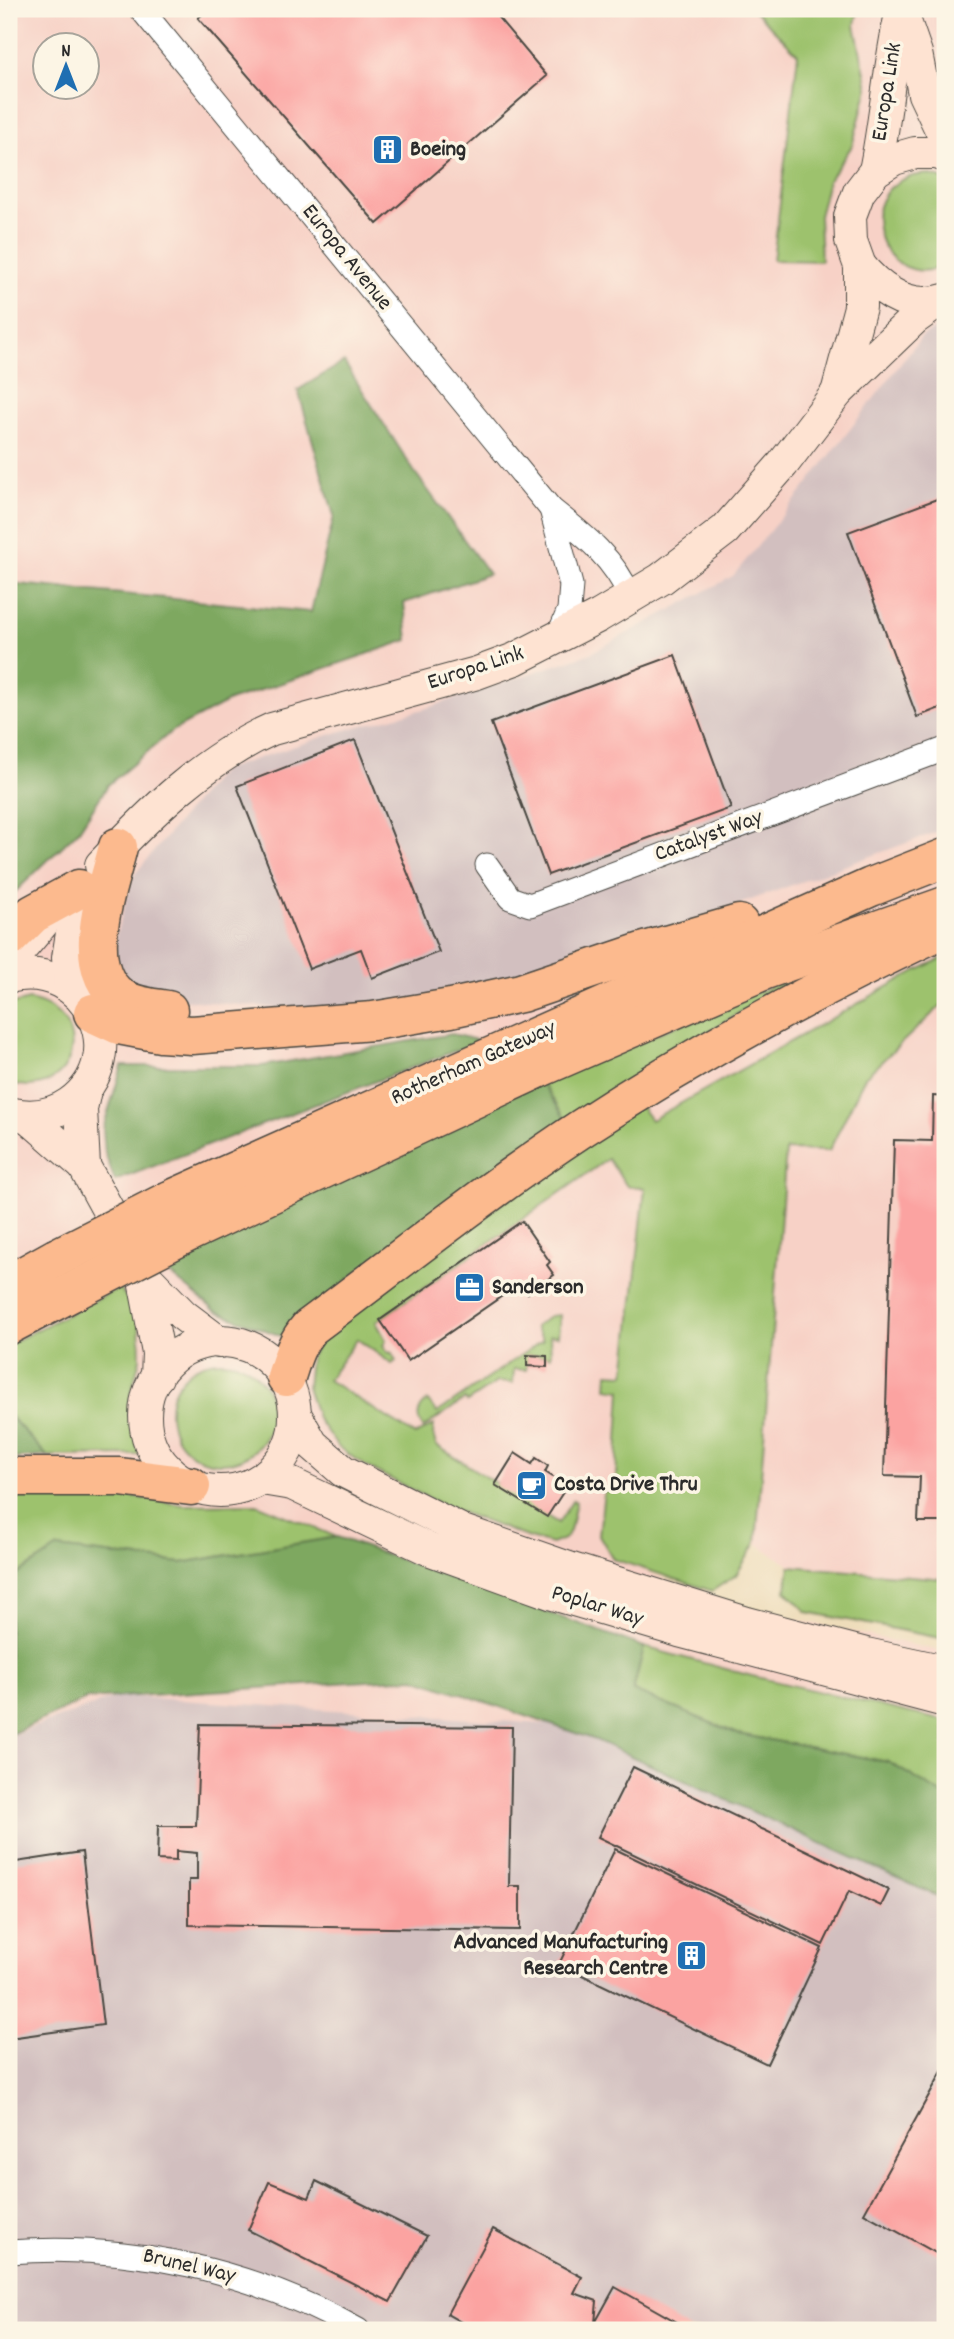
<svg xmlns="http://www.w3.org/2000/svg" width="954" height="2339" viewBox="0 0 954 2339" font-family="Dekko,sans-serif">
<rect width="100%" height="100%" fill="#fcf5e5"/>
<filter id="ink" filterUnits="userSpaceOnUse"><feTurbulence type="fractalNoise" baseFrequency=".0143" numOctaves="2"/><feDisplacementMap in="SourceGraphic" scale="14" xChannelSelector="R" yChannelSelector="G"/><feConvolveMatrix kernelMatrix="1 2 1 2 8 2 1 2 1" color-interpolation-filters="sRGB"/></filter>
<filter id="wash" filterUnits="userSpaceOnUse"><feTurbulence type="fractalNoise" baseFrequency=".00686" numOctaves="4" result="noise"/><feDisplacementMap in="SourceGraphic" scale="28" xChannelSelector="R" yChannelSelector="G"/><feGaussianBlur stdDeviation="1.57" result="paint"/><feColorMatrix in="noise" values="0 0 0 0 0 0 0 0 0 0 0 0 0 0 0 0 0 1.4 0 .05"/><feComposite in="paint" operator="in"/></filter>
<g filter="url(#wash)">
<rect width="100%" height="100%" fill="#eedcb9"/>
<!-- built -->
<g fill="#f7d1c6" fill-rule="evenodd">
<path d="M 9,9 L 945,9 L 945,974 L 645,1188 L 625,1375 L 607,1388 L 621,1390 L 615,1493 L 616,1560 L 742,1608 L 945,1652 L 945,2330 L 9,2330 ZM 46,46 L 88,46 L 88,88 L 46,88 Z"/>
<polygon points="945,1002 945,1579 790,1566 756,1543 786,1149 829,1150 865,1077"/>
</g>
<!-- industrial -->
<g fill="#d2bfbf">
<polygon points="945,324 945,829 497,993 329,1010 274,1008 164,998 127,984 110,955 134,875 222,770 338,732 424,709 589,654 733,576 804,489 922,336"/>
<polygon points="119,1696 576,1726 945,1878 945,2330 9,2330 9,1736"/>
</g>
<!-- green -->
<g fill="#9dc26d" stroke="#64764c" stroke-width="2">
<polygon points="753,9 858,9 855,25 868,88 852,146 828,181 819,216 821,261 773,260 798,54"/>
<path d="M 927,174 L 945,179 L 945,265 C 878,297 842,179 927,174 Z"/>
<polygon points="945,957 945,1002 865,1077 829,1151 786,1150 756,1543 736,1575 712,1591 613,1559 599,1535 604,1491 615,1492 621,1390 607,1388 608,1373 625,1374 645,1188 627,1186 608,1159 376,1322 386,1340 383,1346 387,1352 392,1353 396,1361 392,1364 357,1339 328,1380 415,1435 434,1425 433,1434 436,1445 558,1523 573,1500 576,1502 570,1531 564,1539 552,1544 529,1538 442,1505 367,1467 338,1447 317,1418 307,1387 310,1358 324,1332 639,1104 651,1120 916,971"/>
<polygon points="802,974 566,1120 541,1081"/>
<path d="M 29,1000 C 99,1014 76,1103 9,1083 L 9,1005 Z"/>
<polygon points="119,1288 139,1313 140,1359 130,1397 139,1455 47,1456 9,1415 9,1344"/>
<path d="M 560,1315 L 558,1336 L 550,1335 L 551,1356 L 528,1355 L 526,1370 L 514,1369 L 513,1383 L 497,1382 L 467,1402 L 465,1399 L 423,1428 C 415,1417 418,1408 428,1401 L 437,1413 L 543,1340 L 535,1327 L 550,1316 Z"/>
<circle cx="221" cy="1412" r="51"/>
<polygon points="98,1491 183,1505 257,1504 337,1537 181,1563 58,1548 9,1580 9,1496"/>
<polygon points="790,1566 945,1579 945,1639 807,1612 786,1591"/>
<polygon points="644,1647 752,1676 945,1721 945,1796 888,1762 738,1734 633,1691"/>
</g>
<!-- forest -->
<g fill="#7ea860" stroke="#546a46" stroke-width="2">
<polygon points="344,362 414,471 489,574 404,603 408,640 229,701 172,731 108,785 79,830 9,898 9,583 311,612 334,516 298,390"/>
<polygon points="452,1034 481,1041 115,1181 105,1154 103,1129 122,1066 262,1066"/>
<polygon points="541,1081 566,1120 379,1254 281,1336 216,1311 165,1270 322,1183"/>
<polygon points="9,1415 47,1456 9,1459"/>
<polygon points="337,1537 644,1647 633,1691 738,1734 888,1762 945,1796 945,1900 596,1740 415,1678 86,1699 9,1735 9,1580 58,1548 181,1563"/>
</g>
<g id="blocks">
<!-- building -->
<g fill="#fba3a1">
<polygon points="209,9 491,9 547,76 377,224 198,18"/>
<polygon points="945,496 945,706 917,717 848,532"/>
<polygon points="675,655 731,808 548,875 491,723"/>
<polygon points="355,740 439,952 372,978 361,949 309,969 237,786"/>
<polygon points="933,1096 945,1097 945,1522 918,1522 920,1477 884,1476 894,1140 932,1141"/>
<polygon points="522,1221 550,1262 547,1265 554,1275 528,1293 521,1283 408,1361 380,1320"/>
<polygon points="527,1355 547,1356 547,1367 527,1366"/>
<polygon points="515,1453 532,1464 536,1458 548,1466 545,1472 567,1486 547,1517 495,1485"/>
<polygon points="200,1724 512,1727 509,1886 520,1886 520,1930 189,1925 189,1880 197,1880 197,1853 176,1851 176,1861 157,1860 158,1826 196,1826"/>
<polygon points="633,1767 889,1890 881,1906 849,1891 823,1945 598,1837"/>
<polygon points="615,1849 822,1948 767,2064 559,1964"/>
<polygon points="82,1852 103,2025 9,2038 9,1863"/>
<polygon points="945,2066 945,2258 864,2213"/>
<polygon points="316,2181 427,2236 390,2302 248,2230 269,2182 309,2198"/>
<polygon points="493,2229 582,2277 574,2293 597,2301 595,2323 615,2287 691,2330 475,2330 447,2314"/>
</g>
</g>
</g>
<g filter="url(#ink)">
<use href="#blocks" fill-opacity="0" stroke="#484640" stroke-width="2"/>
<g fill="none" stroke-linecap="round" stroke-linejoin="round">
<defs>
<g id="street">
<path d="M 141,9 L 551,509 C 584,535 614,558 631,598"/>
<polyline points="551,509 571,585 569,610 557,639"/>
<polyline points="487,865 510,898 530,905 945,749"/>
<path d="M 9,2252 C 131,2243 252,2270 358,2330"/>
</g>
<g id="secondary">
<polyline points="901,10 916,53 924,94 945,138"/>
<path d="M 875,171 C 886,119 889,66 901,14"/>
<path d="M 860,266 C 881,291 909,311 944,300"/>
<polyline points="837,393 860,307 860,266 851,241 850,216 859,192 875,171 894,159 915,153 937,153 945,156"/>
<path d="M 101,865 C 152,811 203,760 272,729 L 477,673 L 515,659 L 599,616 L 661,579 L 725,530 L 783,464 L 837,393 L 914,319 L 938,302"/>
<polyline points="9,967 15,956 42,924"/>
<path d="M 9,977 C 86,958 135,1056 70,1103 C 53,1115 33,1118 13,1114"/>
<polyline points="70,987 68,958 79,889"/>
<polyline points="27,1116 84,1166 143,1274 183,1315 219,1342"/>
<polyline points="84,1166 81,1109 85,1090"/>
<polyline points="143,1275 158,1353 157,1377"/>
<circle cx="220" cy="1416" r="75"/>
<polyline points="296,1416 312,1444 343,1471 463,1531 572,1569 747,1623 866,1654 945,1671"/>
<polyline points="262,1479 292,1484 428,1549 553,1594 679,1631 945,1701"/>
</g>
<g id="highway">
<path d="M 118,847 C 108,889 77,966 120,997 C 133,1006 152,1008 168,1010"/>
<polyline points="9,938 33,914 79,889"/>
<polyline points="93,1013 119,1025 161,1033 192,1035 373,1021 451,1008 521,993 642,952 739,924"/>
<polyline points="170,1200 871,887 945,858"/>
<polyline points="187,1233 544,1066 765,970 945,906"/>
<polyline points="9,1284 56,1258"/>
<polyline points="9,1325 74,1291"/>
<path d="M 286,1377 C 292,1358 296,1343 309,1328 C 399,1261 488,1190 582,1128 C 694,1055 813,990 934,933"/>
<polyline points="9,1477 120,1477 191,1486"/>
</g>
</defs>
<!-- street casing -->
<use href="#street" stroke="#484640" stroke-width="25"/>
<!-- secondary casing -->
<use href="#secondary" stroke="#484640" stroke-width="34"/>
<!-- highway casing -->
<use href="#highway" stroke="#484640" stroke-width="41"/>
<!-- street -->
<use href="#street" stroke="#fff" stroke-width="23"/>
<!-- secondary -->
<use href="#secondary" stroke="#fee3d2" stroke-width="32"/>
<!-- highway -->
<use href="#highway" stroke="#fcba8e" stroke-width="38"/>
<defs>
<g id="highway-bridge">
<polyline points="56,1258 170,1200"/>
<polyline points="74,1291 187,1233"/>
</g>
</defs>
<!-- highway-bridge casing -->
<use href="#highway-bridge" stroke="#484640" stroke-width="41" stroke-linecap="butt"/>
<!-- highway-bridge -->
<use href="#highway-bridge" stroke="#fcba8e" stroke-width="38"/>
</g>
</g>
<!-- icons -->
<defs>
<symbol id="building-square" viewBox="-11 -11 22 22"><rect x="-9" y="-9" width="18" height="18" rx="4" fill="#1f6fb2" stroke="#fcf5e5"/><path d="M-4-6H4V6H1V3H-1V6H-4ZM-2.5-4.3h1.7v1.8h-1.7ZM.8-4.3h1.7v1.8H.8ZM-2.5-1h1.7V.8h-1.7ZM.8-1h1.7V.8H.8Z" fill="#fff"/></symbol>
<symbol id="office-square" viewBox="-11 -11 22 22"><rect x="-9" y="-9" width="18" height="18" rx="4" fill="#1f6fb2" stroke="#fcf5e5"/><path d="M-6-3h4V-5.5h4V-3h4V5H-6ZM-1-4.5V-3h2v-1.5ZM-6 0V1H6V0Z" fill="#fff"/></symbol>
<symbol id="cafe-square" viewBox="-11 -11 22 22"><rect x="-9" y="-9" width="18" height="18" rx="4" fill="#1f6fb2" stroke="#fcf5e5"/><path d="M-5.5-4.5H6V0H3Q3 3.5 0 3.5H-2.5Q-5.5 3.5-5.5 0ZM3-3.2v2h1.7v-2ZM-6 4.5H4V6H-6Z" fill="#fff"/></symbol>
</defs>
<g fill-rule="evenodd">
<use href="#building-square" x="370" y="132" width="35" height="35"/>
<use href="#office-square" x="452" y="1270" width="35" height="35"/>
<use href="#cafe-square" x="514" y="1468" width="35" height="35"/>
<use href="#building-square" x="674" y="1938" width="35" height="35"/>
</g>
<g text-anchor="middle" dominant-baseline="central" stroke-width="7" stroke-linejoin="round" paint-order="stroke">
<!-- street labels -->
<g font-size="23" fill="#2b2b2b" stroke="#fcf5e5">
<text transform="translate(888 92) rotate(-81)">Europa Link</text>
<text transform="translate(346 258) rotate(51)">Europa Avenue</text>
<text transform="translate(476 669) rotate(-18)">Europa Link</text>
<text transform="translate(709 837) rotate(-20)">Catalyst Way</text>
<text transform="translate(474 1064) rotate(-24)">Rotherham Gateway</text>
<text transform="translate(597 1607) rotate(17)">Poplar Way</text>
<text transform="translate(189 2267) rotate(13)">Brunel Way</text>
</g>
<!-- poi labels -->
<g font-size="23" font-weight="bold" fill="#2b2b2b" stroke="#fcf5e5" text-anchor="start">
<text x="410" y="150">Boeing</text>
<text x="492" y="1288">Sanderson</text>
<text x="554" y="1485">Costa Drive Thru</text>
<text x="668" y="1943" text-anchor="end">Advanced Manufacturing<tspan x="668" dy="26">Research Centre</tspan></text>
</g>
</g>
<!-- margin -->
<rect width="954" height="2339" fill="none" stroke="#fcf5e5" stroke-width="35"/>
<!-- north arrow -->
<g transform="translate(66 66)"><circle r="33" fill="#fcf5e5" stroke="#a8a49b" stroke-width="2"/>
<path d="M0-5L12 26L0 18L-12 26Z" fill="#1f6fb2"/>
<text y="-10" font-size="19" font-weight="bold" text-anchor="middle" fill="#2b2b2b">N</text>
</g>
</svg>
